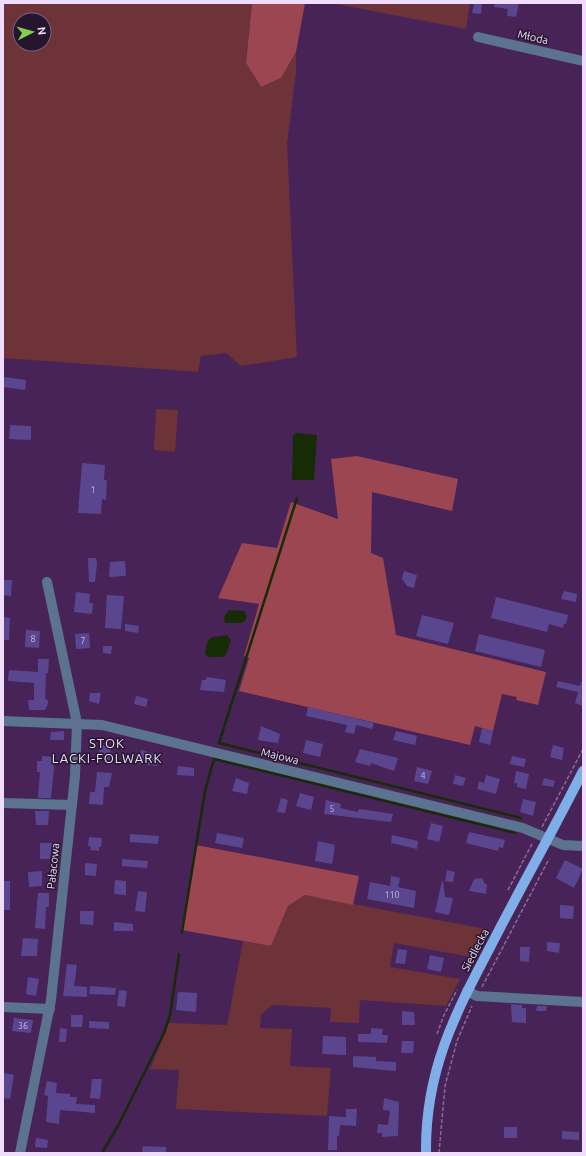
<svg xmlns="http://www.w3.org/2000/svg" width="586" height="1156" viewBox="0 0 586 1156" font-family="Ubuntu,sans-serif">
<rect width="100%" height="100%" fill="#472358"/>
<!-- green -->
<g fill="#6e3239" fill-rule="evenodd">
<path d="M 3,3 L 252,3 L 246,63 L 261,87 L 281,78 L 296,52 L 296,72 L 287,144 L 297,357 L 241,366 L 226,353 L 201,356 L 198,372 L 3,358 ZM 20,20 L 44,20 L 44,44 L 20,44 Z"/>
<polygon points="331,3 470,3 466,29"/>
<polygon points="156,409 178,410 175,452 154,450"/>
<polygon points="305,895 486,929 471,957 394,943 390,967 460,979 446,1006 360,1000 359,1023 330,1022 331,1008 272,1005 261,1015 260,1028 292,1029 290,1066 331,1068 327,1116 176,1109 179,1070 150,1069 169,1023 227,1025 243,941 271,946 288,906"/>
</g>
<!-- forest -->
<g fill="#9c4651">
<polygon points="252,3 305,3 296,52 281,78 261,87 246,63"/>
<polygon points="357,456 458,479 452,511 372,492 371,553 383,558 396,635 546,672 538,705 516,700 517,697 502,694 493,731 475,726 470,745 239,691 249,658 244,656 259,604 218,598 242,543 277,548 291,502 338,519 331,459"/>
<polygon points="196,845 359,876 353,905 305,895 288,906 271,946 181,930"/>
</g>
<!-- water -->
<g fill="#162c04">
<polygon points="296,433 317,435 314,480 292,480 293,435"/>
<polygon points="229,610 244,611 247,616 245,621 241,623 225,623 224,617"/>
<polygon points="227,635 231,640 226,655 222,657 208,657 205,653 207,643 210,638"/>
</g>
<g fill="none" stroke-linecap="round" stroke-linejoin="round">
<!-- stream -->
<g stroke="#162c04" stroke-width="2.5">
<polyline points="297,498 219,743 521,818"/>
<polyline points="182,932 205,791 214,759 515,833"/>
<polyline points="102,1153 119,1124 164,1033 170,1015 179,954"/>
</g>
</g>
<!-- building -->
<g fill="#5a468f">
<polygon points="474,3 482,3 481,14 472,13"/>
<polygon points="495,3 519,3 516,17 507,16 508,9 494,7"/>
<polygon points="4,377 26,380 25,390 3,387"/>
<polygon points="10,425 31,426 31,440 9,439"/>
<polygon points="82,463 105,465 104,480 107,480 106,500 102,499 101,514 78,513"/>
<polygon points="88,558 96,558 97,563 95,582 89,582"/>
<polygon points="125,561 126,576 109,577 110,562"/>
<polygon points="404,571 417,575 414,588 407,586 402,579"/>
<polygon points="3,580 12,580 11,596 3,595"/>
<polygon points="564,591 577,594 576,602 561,599"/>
<polygon points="76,592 90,594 89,603 93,603 92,614 74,612"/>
<polygon points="107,595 124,596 121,629 105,628"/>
<polygon points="496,597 568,615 566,624 564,624 563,628 549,624 547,632 491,618"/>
<polygon points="422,615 454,623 448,644 416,636"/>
<polygon points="3,617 10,618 9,640 3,640"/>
<polygon points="125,624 139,626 138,633 125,631"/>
<polygon points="26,630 40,631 39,648 25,647"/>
<polygon points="89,633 90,648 76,649 75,634"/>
<polygon points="479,634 545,650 541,667 475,651"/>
<polygon points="103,646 112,646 111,654 103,653"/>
<polygon points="38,659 49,659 48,673 46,673 45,698 48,701 48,704 45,710 29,710 28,700 34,700 34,683 8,681 9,670 38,672"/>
<polygon points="207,677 226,680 224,692 200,690 202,680 206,680"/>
<polygon points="558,681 580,686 581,682 583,682 583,706 575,703 578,692 556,687"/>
<polygon points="90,693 101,693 99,704 89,701"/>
<polygon points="136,696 148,699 146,707 134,704"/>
<polygon points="308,707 374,723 372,729 356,725 354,734 345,732 347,725 306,716"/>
<polygon points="261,726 280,734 278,743 258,740"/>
<polygon points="482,728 493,731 490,745 479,742"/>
<polygon points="64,731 64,740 50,740 51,732"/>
<polygon points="396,731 417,736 415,745 393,740"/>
<polygon points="306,740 323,744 320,757 303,753"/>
<polygon points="100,745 111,746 110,760 98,758"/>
<polygon points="553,745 564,748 562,760 550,757"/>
<polygon points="360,749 398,758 394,771 371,763 370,766 355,762"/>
<polygon points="141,750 159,755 157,766 139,764"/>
<polygon points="42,756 55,757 51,798 38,798 40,772 37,772 37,761 42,761"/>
<polygon points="512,756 526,759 524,767 510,764"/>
<polygon points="178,766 194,768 194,776 177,775"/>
<polygon points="417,767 432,771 428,784 414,781"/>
<polygon points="516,771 529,774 526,789 517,787 517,783 514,783"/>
<polygon points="97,772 112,773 109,787 104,787 103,805 89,804 90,792 95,792"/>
<polygon points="455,775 466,778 463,786 453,784"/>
<polygon points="486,775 500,779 496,794 477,789 479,781 484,783"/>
<polygon points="236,778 249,783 247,794 232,791"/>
<polygon points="544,778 555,781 553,787 542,785"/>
<polygon points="300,793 314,797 311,810 296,806"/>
<polygon points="281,798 288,800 285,813 277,812"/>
<polygon points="523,799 536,802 533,816 520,812"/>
<polygon points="326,800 341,804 340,808 358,812 359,809 393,814 391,822 324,814"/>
<polygon points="35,811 49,811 48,825 36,825"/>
<polygon points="431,823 443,826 439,842 427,839"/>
<polygon points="469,832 505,840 503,848 499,847 498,851 466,843"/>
<polygon points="217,833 244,838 242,848 215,843"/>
<polygon points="130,834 159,836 158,844 130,842"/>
<polygon points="392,835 418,841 417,849 391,843"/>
<polygon points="89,837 102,838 101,847 99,847 99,851 90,850 91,846 88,846"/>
<polygon points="318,841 335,845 332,864 315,861"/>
<polygon points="40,843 52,843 50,859 40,859"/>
<polygon points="122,859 148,861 147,868 122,866"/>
<polygon points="565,860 583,869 574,888 556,878"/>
<polygon points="85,863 97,864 96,876 85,875"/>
<polygon points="447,870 455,872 453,882 445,881"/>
<polygon points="42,871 42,886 29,887 28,872"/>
<polygon points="391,876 400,878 398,887 416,891 414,908 367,899 370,882 390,886"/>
<polygon points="482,878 485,884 487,884 486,894 469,891 474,879"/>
<polygon points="115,880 126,881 126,895 114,894"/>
<rect x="3" y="881" width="7" height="29"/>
<polygon points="442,881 443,881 445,897 453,898 449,915 435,912"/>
<polygon points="138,891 147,892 145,912 135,911"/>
<polygon points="38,893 49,893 49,907 46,907 45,929 35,928"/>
<polygon points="560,905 574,906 573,919 560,918"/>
<polygon points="80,911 94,911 93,925 80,924"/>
<polygon points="114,922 133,924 133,931 114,931"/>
<polygon points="23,938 38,939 37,956 21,956"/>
<polygon points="547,942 560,943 559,953 547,951"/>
<polygon points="520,947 530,947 529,962 520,961"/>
<polygon points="398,949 407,950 405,964 395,963"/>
<polygon points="430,955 444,958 441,972 427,969"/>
<polygon points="67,964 77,965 74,986 87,987 87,997 63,996"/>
<polygon points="28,977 39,979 36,996 26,994"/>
<polygon points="90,986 116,988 115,995 89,994"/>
<polygon points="119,990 127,991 125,1007 117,1006"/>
<polygon points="178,992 197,993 196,1012 176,1010"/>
<polygon points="511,1004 522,1005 522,1008 526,1008 526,1023 512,1022"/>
<polygon points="537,1006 547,1006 546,1011 536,1011"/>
<polygon points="402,1011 414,1012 415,1025 402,1025"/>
<polygon points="71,1015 83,1015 82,1027 71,1027"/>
<polygon points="14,1018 33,1020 31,1033 12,1031"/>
<polygon points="89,1021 109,1022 109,1029 89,1028"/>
<polygon points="60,1028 67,1029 66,1042 59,1042"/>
<polygon points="371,1028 383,1029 382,1035 388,1035 387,1043 358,1042 358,1034 371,1034"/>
<polygon points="323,1036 346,1037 346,1055 322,1054"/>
<polygon points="402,1041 414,1041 413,1053 401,1053"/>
<polygon points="353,1056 376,1057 376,1061 396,1062 396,1071 353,1067"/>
<polygon points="3,1073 14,1075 10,1099 3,1098"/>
<polygon points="92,1079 102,1079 100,1099 90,1098"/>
<polygon points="47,1081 57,1083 56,1093 70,1094 70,1097 77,1097 76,1104 95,1105 95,1113 60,1110 59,1124 46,1122 48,1096 44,1095"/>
<polygon points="384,1098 399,1102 398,1136 382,1137 382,1133 377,1133 378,1124 388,1125 390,1111 383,1110"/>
<polygon points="346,1109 357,1109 356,1126 340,1125 339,1136 337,1136 337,1150 328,1150 329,1116 346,1117"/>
<rect x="504" y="1127" width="13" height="11"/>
<polygon points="562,1131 579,1132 579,1140 562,1139"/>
<polygon points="36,1138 48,1140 47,1148 35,1147"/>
<polygon points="143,1146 166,1147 166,1153 142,1153"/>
</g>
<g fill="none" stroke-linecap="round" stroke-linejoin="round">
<!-- path -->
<g stroke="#8a6c99" stroke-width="1.5" stroke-dasharray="4 2" stroke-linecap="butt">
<polyline points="542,827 583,749"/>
<polyline points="508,890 533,842"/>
<polyline points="482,987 549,859"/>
<polyline points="437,1034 444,1015 457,990"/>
<polyline points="439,1153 445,1086 457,1041 472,1006"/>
</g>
<!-- minor -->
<g stroke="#5c738f" stroke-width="10">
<polyline points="478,37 583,61"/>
<polyline points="3,721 102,725 523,828 563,845 583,846"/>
<polyline points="3,803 72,805"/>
<polyline points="467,991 477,996 583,1002"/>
<polyline points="3,1007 50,1009"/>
<polyline points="20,1153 51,1000 75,776 77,723 47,582"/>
</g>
<!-- major -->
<path stroke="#7faee8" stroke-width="10" d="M 426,1153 C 425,1065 459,1007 498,932 C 526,878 556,825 583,771"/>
</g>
<g text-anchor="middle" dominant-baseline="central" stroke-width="3" stroke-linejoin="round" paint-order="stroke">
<!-- number labels -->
<g font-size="9" fill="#cab6e1">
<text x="93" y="490">1</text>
<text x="33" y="639">8</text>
<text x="83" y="641">7</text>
<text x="423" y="776">4</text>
<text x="332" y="809">5</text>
<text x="392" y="895">110</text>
<text x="23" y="1026">36</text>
</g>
<!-- street labels -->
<g font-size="11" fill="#f0dcfc" stroke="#25162d">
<text transform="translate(533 37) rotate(13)">Młoda</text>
<text transform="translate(280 756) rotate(14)">Majowa</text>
<text transform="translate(53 866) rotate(-84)">Pałacowa</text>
<text transform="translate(475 950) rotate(-62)">Siedlecka</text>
</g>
<!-- quarter labels -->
<g font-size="13" letter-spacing="1" fill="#f0dcfc" stroke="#25162d">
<text x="107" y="743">STOK<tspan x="107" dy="15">LACKI-FOLWARK</tspan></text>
</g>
</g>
<!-- border -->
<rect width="586" height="1156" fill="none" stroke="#f0dcfc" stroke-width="8"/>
<!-- north arrow -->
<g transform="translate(32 32) rotate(84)"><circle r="19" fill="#25162d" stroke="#766580"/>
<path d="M0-3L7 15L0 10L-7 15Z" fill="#86cf4c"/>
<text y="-6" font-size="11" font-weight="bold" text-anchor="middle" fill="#f0dcfc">N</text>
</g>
</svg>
